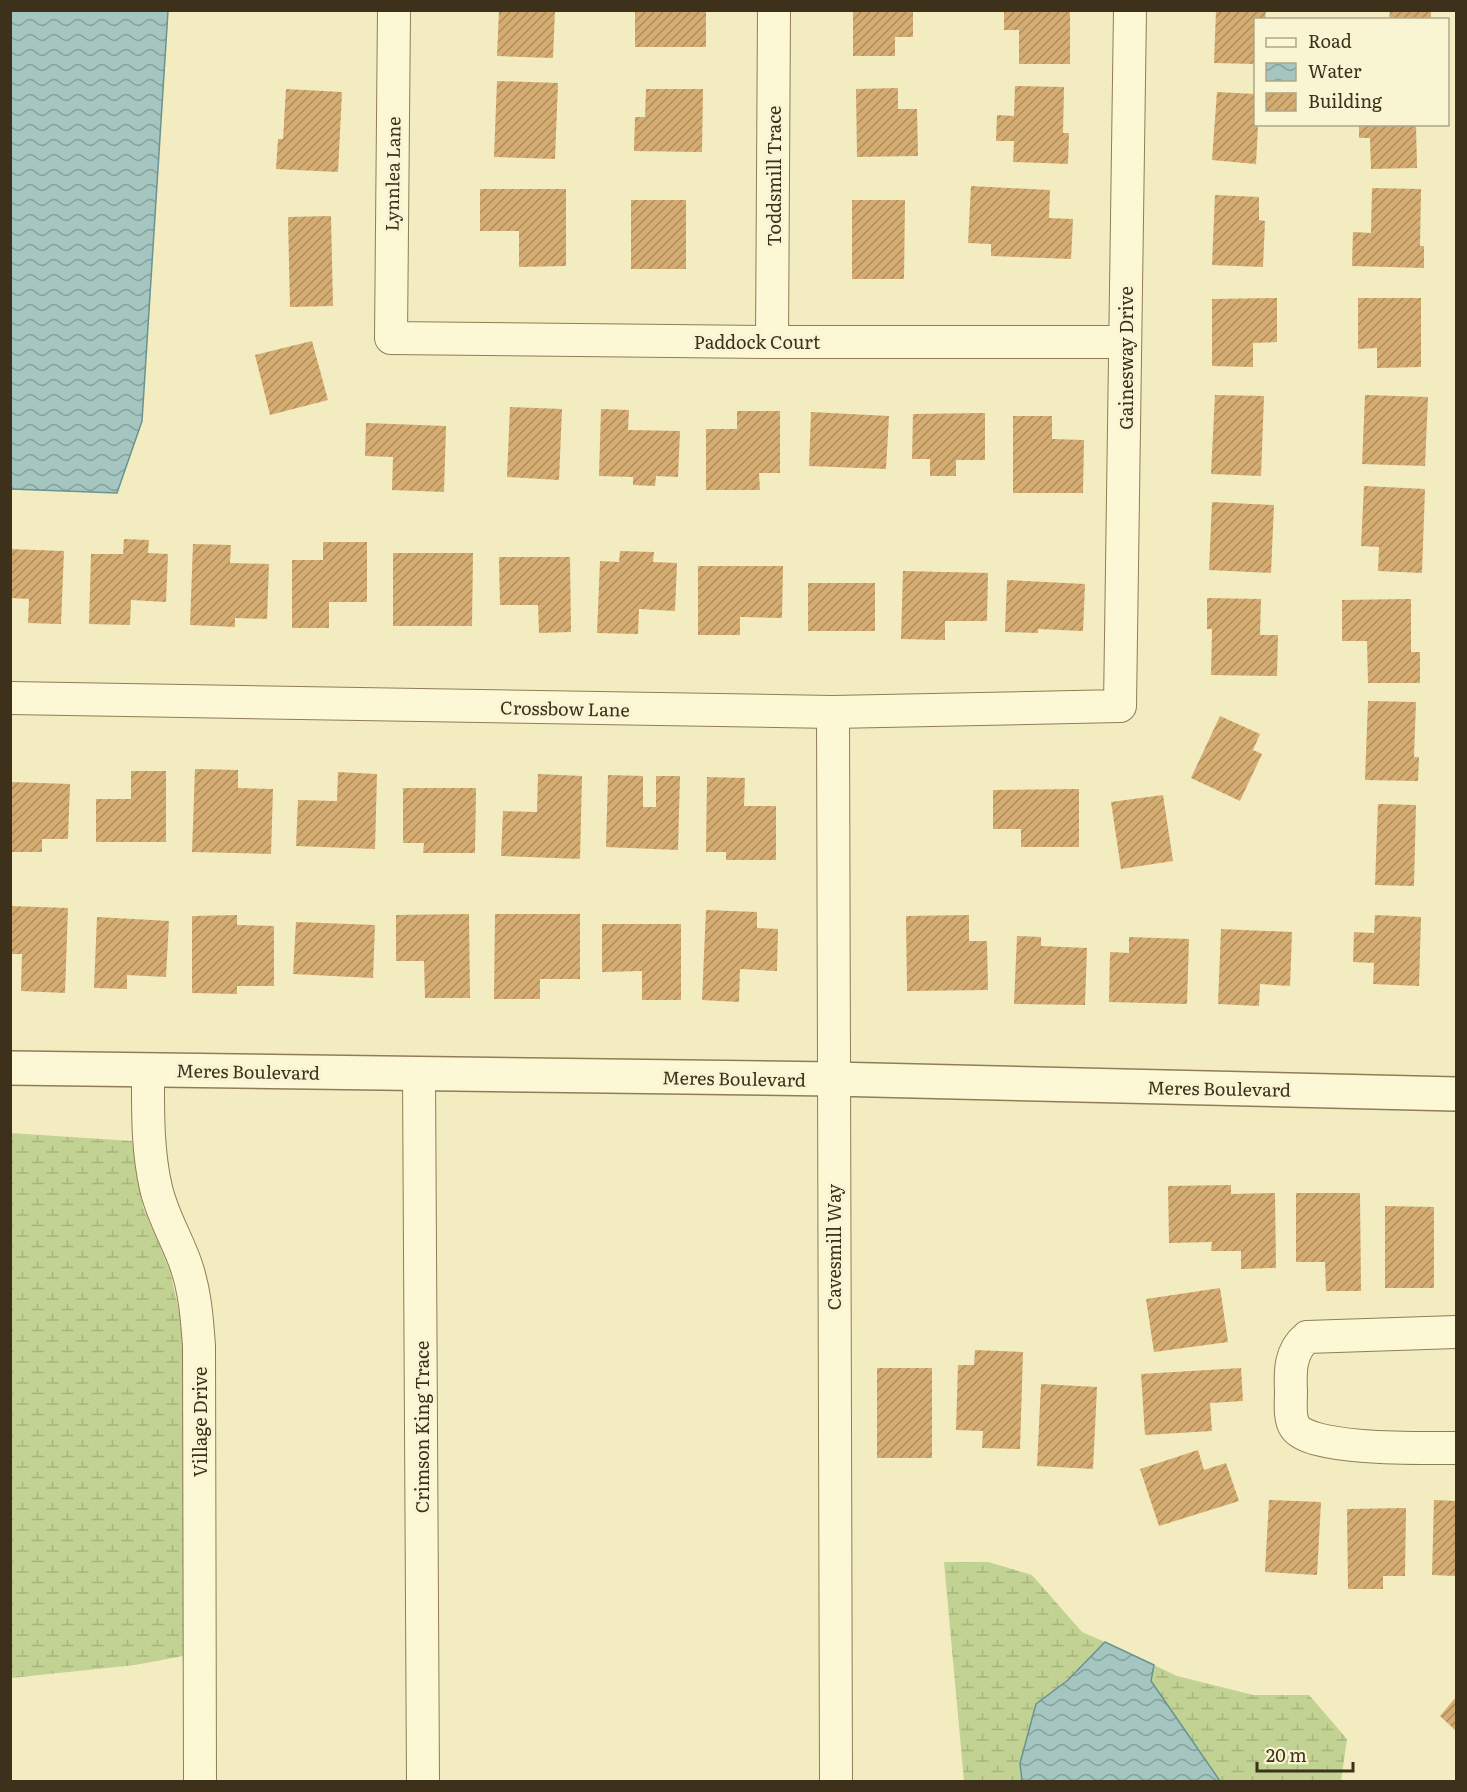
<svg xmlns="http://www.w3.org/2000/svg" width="1467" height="1792" viewBox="0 0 1467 1792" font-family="Literata,serif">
<defs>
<pattern id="wetland-marsh" width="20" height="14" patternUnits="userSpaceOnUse" patternTransform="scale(1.5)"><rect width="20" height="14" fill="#c1d293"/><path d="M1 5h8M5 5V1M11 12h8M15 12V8" fill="none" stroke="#a7b57e"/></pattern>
<pattern id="water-waves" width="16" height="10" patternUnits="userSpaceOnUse" patternTransform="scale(1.5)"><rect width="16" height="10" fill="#a4c5c0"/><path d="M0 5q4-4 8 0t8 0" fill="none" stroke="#87a19b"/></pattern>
<pattern id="building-hatch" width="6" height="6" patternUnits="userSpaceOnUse" patternTransform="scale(1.5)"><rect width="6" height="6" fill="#d5ac72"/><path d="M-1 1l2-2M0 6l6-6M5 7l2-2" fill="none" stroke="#ae8d5d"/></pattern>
</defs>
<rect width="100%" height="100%" fill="#f3ecc1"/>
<!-- wetland -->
<g fill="url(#wetland-marsh)">
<polygon points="10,1133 132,1141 143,1207 170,1271 180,1315 183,1347 183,1656 135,1665 11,1678"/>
<polygon points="944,1562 988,1562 1032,1575 1082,1632 1105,1642 1068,1680 1036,1704 1020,1763 1022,1781 964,1781"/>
<polygon points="1154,1665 1177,1676 1253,1695 1309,1695 1347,1739 1341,1781 1220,1781 1151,1681"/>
</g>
<!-- water -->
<g fill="url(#water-waves)" stroke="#699491" stroke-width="1.5">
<polygon points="11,10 168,11 142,421 117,493 11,489"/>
<polygon points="1105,1642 1154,1665 1151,1681 1220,1781 1022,1781 1020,1763 1036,1704 1068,1680"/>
</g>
<!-- building -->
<g fill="url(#building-hatch)">
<polygon points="499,10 555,10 553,58 497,56"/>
<rect x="635" y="10" width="71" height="37"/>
<polygon points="853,10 913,12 913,37 895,37 895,56 853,56"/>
<polygon points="1004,10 1070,10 1070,64 1019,64 1019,30 1004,30"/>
<polygon points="1216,10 1266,10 1265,20 1256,20 1256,64 1214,63"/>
<polygon points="1390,10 1431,10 1431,20 1389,20"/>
<polygon points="497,81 558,83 555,159 494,157"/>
<polygon points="1015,86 1064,87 1063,133 1069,133 1068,164 1013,162 1014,141 996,141 997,115 1014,116"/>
<polygon points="898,88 898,109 917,109 918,156 857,157 856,89"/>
<polygon points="286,89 342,92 338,172 276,169 278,139 283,139"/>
<polygon points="646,89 703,89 702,152 634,151 635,117 645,117"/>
<polygon points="1217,92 1256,94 1255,126 1258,126 1256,164 1212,160"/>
<polygon points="1359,124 1416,124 1417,168 1371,169 1370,138 1359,138"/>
<polygon points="971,186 1050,190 1049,218 1073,219 1071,259 991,256 991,244 968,243"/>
<polygon points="1372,188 1421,189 1420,246 1424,246 1424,268 1352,266 1353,232 1371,233"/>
<polygon points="480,189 566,189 566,266 519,267 519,231 480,231"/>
<polygon points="1215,195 1259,197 1259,220 1265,221 1263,267 1212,265"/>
<rect x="631" y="200" width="55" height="69"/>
<polygon points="852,200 905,200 904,279 852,279"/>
<polygon points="331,216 333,306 290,307 288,217"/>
<polygon points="1277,298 1277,342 1253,343 1253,367 1212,366 1212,299"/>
<polygon points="1358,298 1421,298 1421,367 1377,368 1377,348 1358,349"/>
<polygon points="312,341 328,400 270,415 255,355"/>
<polygon points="1215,395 1264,396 1261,476 1211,474"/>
<polygon points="1365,395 1428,397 1425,466 1362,464"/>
<polygon points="510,407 562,409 559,480 507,477"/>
<polygon points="601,409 629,410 628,430 680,431 678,477 656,476 655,486 633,485 633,477 599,476"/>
<polygon points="737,411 780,411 780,473 759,473 760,490 706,490 706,429 737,429"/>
<polygon points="811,412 889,416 886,469 809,466"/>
<polygon points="985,413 985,460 956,460 956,476 930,476 930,459 912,459 913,414"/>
<polygon points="1013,416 1052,416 1052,439 1084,440 1083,493 1013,493"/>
<polygon points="366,423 446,426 444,492 392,490 393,457 365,456"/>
<polygon points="1364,486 1425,489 1422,573 1378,571 1379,547 1361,546"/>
<polygon points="1212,502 1274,505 1271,573 1209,570"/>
<polygon points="124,539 149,540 148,553 168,554 166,602 131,600 130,625 89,624 91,554 123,554"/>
<polygon points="323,542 367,542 367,602 329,602 329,628 292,628 292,560 323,560"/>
<polygon points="193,544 231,545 230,563 269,564 267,619 235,618 235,627 190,625"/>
<polygon points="10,549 64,551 61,624 28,623 29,599 10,598"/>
<polygon points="620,551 654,552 653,562 677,563 675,611 639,609 638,634 597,633 600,561 619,562"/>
<polygon points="393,553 473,553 472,626 393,626"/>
<polygon points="499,557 570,557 571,632 539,633 538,605 500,605"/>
<polygon points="698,566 783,566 782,618 740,617 740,635 698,635"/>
<polygon points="903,571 988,573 987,621 945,621 945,640 901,639"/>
<polygon points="1007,580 1085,584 1083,631 1038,629 1038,633 1005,632"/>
<rect x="808" y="583" width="67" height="48"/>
<polygon points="1207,598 1261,599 1260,635 1278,635 1277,676 1211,675 1212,629 1207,629"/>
<polygon points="1411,599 1411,652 1420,652 1420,683 1368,683 1367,641 1342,641 1342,600"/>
<polygon points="1368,701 1416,702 1414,757 1419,757 1418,781 1365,780"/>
<polygon points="1220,716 1260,734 1253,750 1262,754 1240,801 1191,778"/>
<polygon points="195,769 238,770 238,788 273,789 271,854 192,852"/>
<polygon points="131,771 166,771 166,842 96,842 96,799 131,799"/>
<polygon points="338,772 377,774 375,849 296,846 298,800 337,801"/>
<polygon points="538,774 582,776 580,859 501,856 503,811 537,812"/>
<polygon points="608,775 643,776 643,807 656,807 656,776 680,776 678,850 606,847"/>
<polygon points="707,777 745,778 744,806 776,806 776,860 726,860 726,852 706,852"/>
<polygon points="10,782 70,784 68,839 42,839 42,852 10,852"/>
<polygon points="403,788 476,788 475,853 423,853 424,843 403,843"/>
<polygon points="1079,789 1079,847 1021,847 1021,829 993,829 993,790"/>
<polygon points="1163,795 1173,861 1121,869 1111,802"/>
<polygon points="1378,804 1416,805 1414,886 1375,885"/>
<polygon points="10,906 68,908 65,993 21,991 22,954 10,954"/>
<polygon points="706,910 757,912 757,928 778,929 777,971 740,969 739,1002 702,1000"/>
<polygon points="469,914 470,998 425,998 424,961 396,961 396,915"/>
<polygon points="495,914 580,914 580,979 540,979 540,999 494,999"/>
<polygon points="237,915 237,925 274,926 274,986 237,986 237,994 192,993 192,916"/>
<polygon points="969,915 969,941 987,941 988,990 907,991 906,916"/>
<polygon points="1375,915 1421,917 1419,986 1373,984 1374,963 1353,962 1354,932 1374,933"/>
<polygon points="97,917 169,921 166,977 127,975 127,989 94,988"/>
<polygon points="296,922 375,925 373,978 293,974"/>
<polygon points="602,924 681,924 681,1000 642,1000 642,971 602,972"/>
<polygon points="1221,929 1292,932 1290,986 1260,984 1259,1006 1218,1004"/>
<polygon points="1017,936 1041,937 1041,946 1087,948 1085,1005 1014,1004"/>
<polygon points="1129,937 1189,939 1187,1004 1109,1002 1110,952 1129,953"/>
<polygon points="1231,1185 1231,1194 1275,1193 1276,1268 1241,1269 1241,1251 1211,1251 1212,1242 1169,1243 1168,1186"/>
<polygon points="1296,1193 1360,1193 1361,1291 1326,1291 1325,1262 1296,1262"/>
<polygon points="1385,1206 1434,1207 1434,1288 1385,1288"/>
<polygon points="1220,1288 1228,1342 1154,1352 1146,1299"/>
<polygon points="975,1350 1023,1352 1020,1449 982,1448 983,1431 956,1430 958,1365 974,1365"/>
<rect x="877" y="1368" width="55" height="90"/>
<polygon points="1241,1368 1243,1401 1210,1403 1212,1431 1145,1435 1141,1374"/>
<polygon points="1041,1384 1097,1387 1093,1469 1037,1466"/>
<polygon points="1198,1450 1204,1470 1226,1463 1239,1501 1159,1526 1140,1469"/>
<polygon points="1269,1500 1321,1502 1317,1575 1265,1572"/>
<polygon points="1434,1500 1456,1501 1456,1576 1432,1575"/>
<polygon points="1406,1508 1405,1576 1383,1576 1383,1589 1348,1589 1347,1509"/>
<polygon points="1456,1697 1456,1731 1440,1716"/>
</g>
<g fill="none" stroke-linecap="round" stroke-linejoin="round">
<defs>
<g id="minor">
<polyline points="394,10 391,338 772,342 1124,342"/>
<polyline points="772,342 774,10"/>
<polyline points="10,698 833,712 1120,706 1130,10"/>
<polyline points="833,712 836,1782"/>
<path d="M 148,1070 C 148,1109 147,1149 156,1188 C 162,1215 177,1239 186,1265 C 195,1291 197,1318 199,1346 L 200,1782"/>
<polyline points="419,1073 423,1782"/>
<path d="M 1456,1332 L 1307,1337 C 1290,1351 1290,1371 1291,1391 C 1291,1402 1289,1418 1295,1427 C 1310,1451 1428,1448 1456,1448"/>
</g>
<polyline id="tertiary" points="10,1068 832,1079 1456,1094"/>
</defs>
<!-- minor casing -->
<use href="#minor" stroke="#8f7d56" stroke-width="34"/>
<!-- tertiary casing -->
<use href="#tertiary" stroke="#8f7d56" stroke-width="36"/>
<!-- minor -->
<use href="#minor" stroke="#fcf7d5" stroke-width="32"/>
<!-- tertiary -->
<use href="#tertiary" stroke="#fcf7d5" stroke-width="33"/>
</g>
<g text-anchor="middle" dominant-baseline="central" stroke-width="6" stroke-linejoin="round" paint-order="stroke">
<!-- street labels -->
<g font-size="18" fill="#3d311c" stroke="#f9f4d1">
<text transform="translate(392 174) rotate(-89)">Lynnlea Lane</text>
<text transform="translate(773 176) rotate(-90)">Toddsmill Trace</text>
<text x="757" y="341">Paddock Court</text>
<text transform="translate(1125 358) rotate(-90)">Gainesway Drive</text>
<text transform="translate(565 708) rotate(1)">Crossbow Lane</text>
<text transform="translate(248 1071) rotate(1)">Meres Boulevard</text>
<text transform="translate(734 1078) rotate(1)">Meres Boulevard</text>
<text transform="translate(1219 1088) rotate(1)">Meres Boulevard</text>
<text transform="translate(833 1247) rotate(-90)">Cavesmill Way</text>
<text transform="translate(199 1422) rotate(-90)">Village Drive</text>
<text transform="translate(421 1427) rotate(-90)">Crimson King Trace</text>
</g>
</g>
<!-- border -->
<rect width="1467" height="1792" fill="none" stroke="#3d311c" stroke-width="24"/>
<!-- legend -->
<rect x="1254" y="18" width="195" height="108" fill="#f9f4d1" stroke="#aea689" stroke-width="1.5"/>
<rect x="1266" y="38" width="30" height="9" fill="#fcf7d5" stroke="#aea689" stroke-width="1.5"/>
<text x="1308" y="48" font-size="18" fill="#3d311c">Road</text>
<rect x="1266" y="63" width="30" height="18" fill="url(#water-waves)" stroke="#aea689" stroke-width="1.5"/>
<text x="1308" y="78" font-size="18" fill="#3d311c">Water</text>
<rect x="1266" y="93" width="30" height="18" fill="url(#building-hatch)" stroke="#aea689" stroke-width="1.5"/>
<text x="1308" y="108" font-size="18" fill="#3d311c">Building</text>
<!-- scale -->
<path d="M1257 1762v9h96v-9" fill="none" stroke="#3d311c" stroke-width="3"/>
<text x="1266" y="1762" font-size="18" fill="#3d311c" stroke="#f9f4d1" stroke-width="4.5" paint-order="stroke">20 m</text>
</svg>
